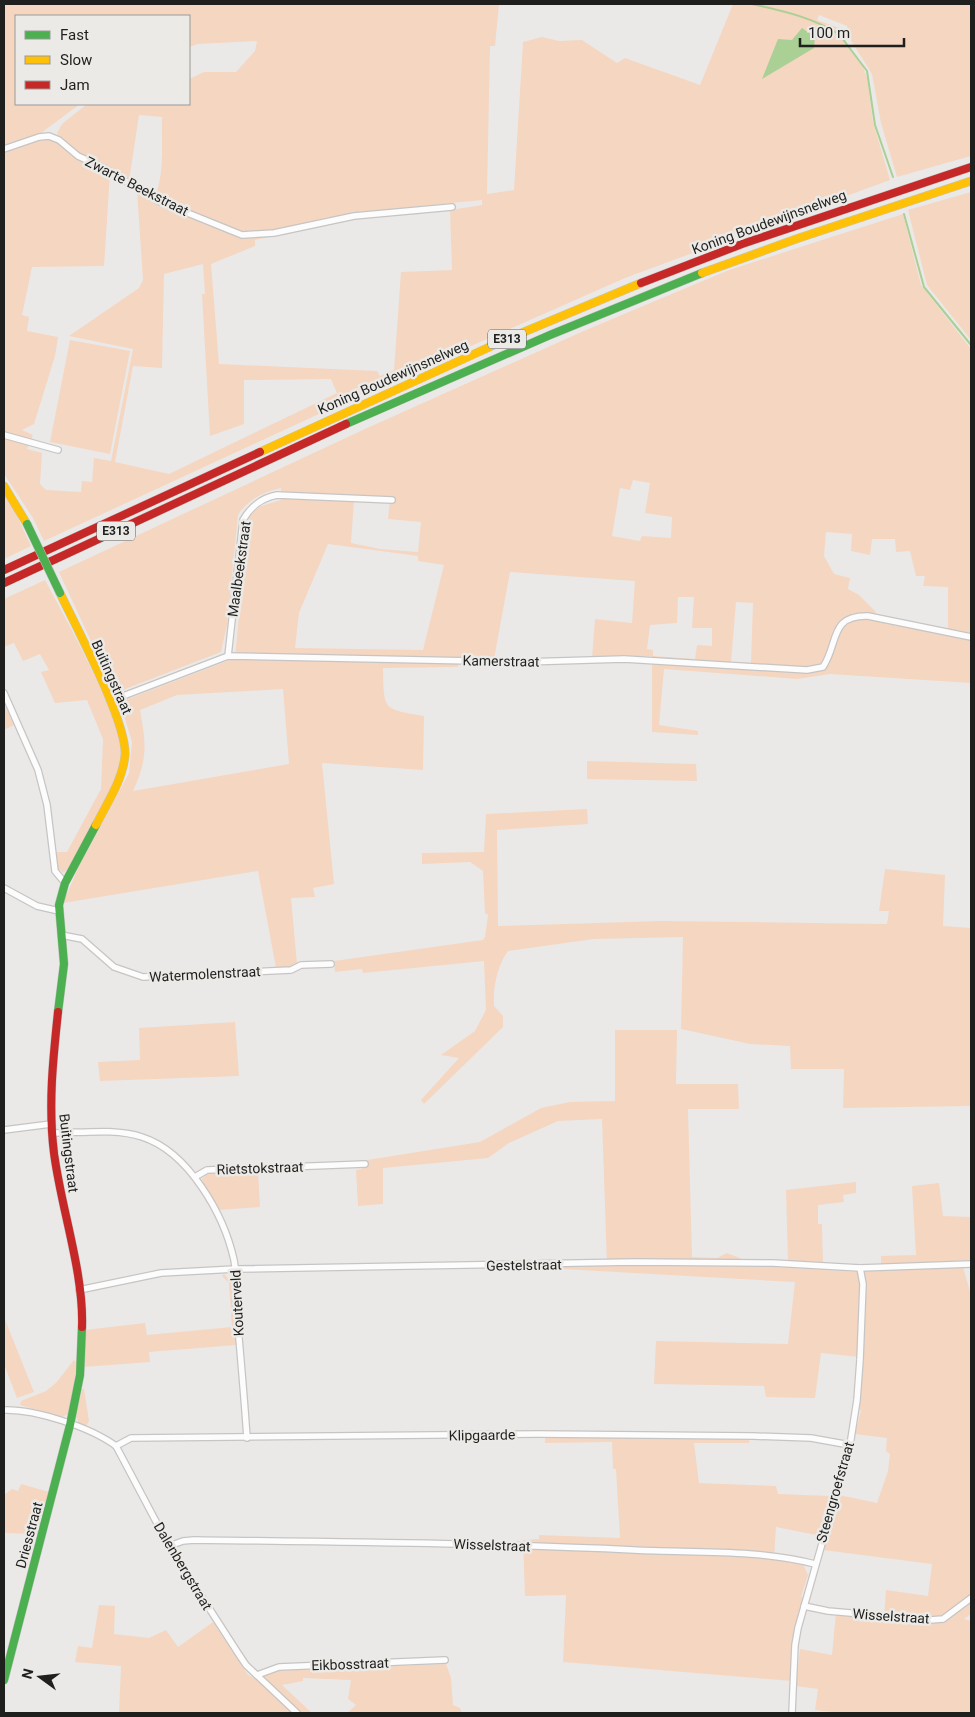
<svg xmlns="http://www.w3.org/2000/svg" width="975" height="1717" viewBox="0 0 975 1717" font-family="Roboto,sans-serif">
<rect width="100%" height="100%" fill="#eae9e8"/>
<!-- green -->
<g fill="#f5d6c1" fill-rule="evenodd">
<path d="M 4,4 L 499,4 L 495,46 L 490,46 L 487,194 L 514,190 L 523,42 L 542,37 L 559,41 L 582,40 L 617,63 L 625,58 L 700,85 L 733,4 L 971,4 L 971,156 L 897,177 L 881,123 L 872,74 L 850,39 L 847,26 L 819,15 L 817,20 L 845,30 L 846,45 L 863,67 L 867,78 L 873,122 L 890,180 L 625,278 L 360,395 L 44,541 L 33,518 L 4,474 L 4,152 L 38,140 L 53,140 L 77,157 L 110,173 L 104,266 L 32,267 L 22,315 L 29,317 L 27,331 L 58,337 L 55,356 L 34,424 L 22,430 L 33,435 L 27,449 L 42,453 L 40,484 L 46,490 L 81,492 L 82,481 L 92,482 L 94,458 L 111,461 L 133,349 L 69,336 L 139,288 L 143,280 L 137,191 L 173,210 L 237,236 L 155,197 C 165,172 161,143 162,117 L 139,115 L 129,181 C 110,168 66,152 57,133 L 62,124 L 87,104 L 189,104 L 189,79 L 204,72 L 236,72 L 255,51 L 257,41 L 198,44 L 189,47 L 189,16 L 16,16 L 16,104 L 80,104 L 41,133 L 4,146 ZM 482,200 L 482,205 L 450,210 L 452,270 L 401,272 L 394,370 L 380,376 L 377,371 L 219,364 L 211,264 L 255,246 L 255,240 L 324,225 L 323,218 L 348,215 L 348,219 L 421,214 L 421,206 ZM 203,264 L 205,294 L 202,294 L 210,436 L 244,424 L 244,380 L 331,379 L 337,393 L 169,474 L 115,462 L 133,366 L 162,368 L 164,274 Z"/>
<polygon points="971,192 971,340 927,285 908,210"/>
<path d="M 903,214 L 921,285 L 971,349 L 971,633 L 948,629 L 948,587 L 923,586 L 925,576 L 916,576 L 910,551 L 896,552 L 895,539 L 872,539 L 870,555 L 851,551 L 852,534 L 826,532 L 824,556 L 834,574 L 850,578 L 848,589 L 859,595 L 876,612 L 874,615 L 853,613 L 838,624 L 821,665 L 829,666 C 836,642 836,624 863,618 L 970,639 L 971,683 L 830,674 L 797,679 L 664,669 L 659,725 L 698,731 L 698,735 L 652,732 L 652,656 L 592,658 L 595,619 L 632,623 L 635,581 L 510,572 L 494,659 L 458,658 L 458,667 L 383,668 C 384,710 382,709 424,716 L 423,770 L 322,763 L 334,884 L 313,888 L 315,897 L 291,898 L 297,964 L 288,968 L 276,968 L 258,871 L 63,903 L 79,866 L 129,773 L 132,742 L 120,702 L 235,658 L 248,519 L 258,507 L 281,500 L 281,488 C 265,491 247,500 238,515 L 227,625 L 221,652 L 115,693 L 59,572 L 365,429 L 586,330 L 729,270 ZM 633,480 L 650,483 L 645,513 L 672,517 L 671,538 L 642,536 L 640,541 L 612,536 L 620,488 L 630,490 ZM 390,499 L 388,519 L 421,522 L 418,552 L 380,549 L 351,543 L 354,500 ZM 328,544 L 418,556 L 418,561 L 444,565 L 423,650 L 295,648 L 299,613 ZM 678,597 L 694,597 L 692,628 L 712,628 L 712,646 L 697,645 L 695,659 L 653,656 L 653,650 L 647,649 L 650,625 L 677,623 ZM 736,602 L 753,603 L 751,663 L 731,662 ZM 283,689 L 289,764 L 133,791 C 148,759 146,743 140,710 L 177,695 Z"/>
<polygon points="70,340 130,351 110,454 50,442"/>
<polygon points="4,492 10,501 31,546 4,559"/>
<path d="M 45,580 C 64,616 124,721 121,757 C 119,788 85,838 70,866 L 64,873 L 58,869 L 56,852 L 67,852 L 101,789 L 103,739 L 87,700 L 55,703 L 41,672 L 49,670 L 40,654 L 23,661 L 14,643 L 4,647 L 4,599 Z"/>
<polygon points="4,704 14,725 4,730"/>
<polygon points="587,761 696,764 697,781 587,779"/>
<path d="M 587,809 L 588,824 L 497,830 L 498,926 L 661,921 L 887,924 L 889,911 L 879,911 L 885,869 L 945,875 L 943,926 L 971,928 L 971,1106 L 843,1108 L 844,1069 L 791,1069 L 790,1046 L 750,1044 L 681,1029 L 683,937 L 594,939 L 508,951 C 497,966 493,987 494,1006 L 503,1016 L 503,1027 L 424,1104 L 421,1100 L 459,1058 L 441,1055 L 475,1031 L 486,1010 L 484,961 L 363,973 L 362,969 L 335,972 L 334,961 L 483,940 L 485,937 L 488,915 L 485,913 L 483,871 L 470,862 L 422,864 L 422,853 L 484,852 L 486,814 Z"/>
<polygon points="235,1022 239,1076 100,1081 98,1062 140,1060 139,1028"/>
<polygon points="615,1030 677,1030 676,1084 738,1084 739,1109 688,1109 692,1257 717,1258 727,1253 740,1258 740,1265 856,1272 963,1267 971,1295 971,1614 964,1619 971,1621 971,1713 841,1713 815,1710 818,1689 796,1686 800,1649 832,1655 836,1613 884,1618 886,1590 928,1596 932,1564 823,1550 839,1495 877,1503 888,1471 890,1454 886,1451 887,1438 855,1434 861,1410 857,1409 860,1395 860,1357 821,1353 815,1398 766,1397 764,1386 654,1384 656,1341 788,1344 795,1282 562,1269 562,1266 607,1265 602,1119 558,1121 509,1143 488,1158 383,1168 383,1204 358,1206 356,1170 362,1169 361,1161 480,1142 541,1108 570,1102 615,1101"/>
<polygon points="258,1172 260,1207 219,1210 203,1184 202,1179 209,1173"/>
<polygon points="856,1182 856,1193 843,1195 844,1202 818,1205 818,1224 822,1224 823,1264 788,1262 786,1190"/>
<polygon points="939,1183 943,1216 971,1217 971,1260 881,1265 881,1256 916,1255 912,1186"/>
<polygon points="224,1274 232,1283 236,1345 149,1352 150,1362 83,1367 85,1330 145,1323 147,1335 232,1327 229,1283 222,1276"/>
<polygon points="4,1317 34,1392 17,1398 4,1364"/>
<polygon points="74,1360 76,1362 74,1389 69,1414 61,1417 20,1405 21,1401 46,1391 56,1383"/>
<polygon points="82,1389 84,1389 89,1421 85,1428 79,1424 76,1416"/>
<polygon points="538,1431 750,1433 749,1443 694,1443 699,1483 776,1486 778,1494 831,1496 821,1536 776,1527 774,1558 803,1564 808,1575 801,1597 805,1598 792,1681 563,1662 566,1595 525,1596 523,1540 539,1539 539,1535 620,1538 616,1469 613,1469 612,1442 545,1443 545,1438 539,1438"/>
<polygon points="21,1484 49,1492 37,1534 4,1533 4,1495 12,1489 18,1491"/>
<polygon points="99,1605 115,1606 114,1634 149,1638 166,1630 178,1647 213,1622 248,1675 258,1680 273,1671 446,1664 451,1678 453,1705 460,1708 462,1713 347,1713 356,1705 348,1699 351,1680 303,1678 303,1681 282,1685 312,1713 119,1713 121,1666 75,1662 78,1646 92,1648"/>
</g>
<!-- water -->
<polygon fill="#aad095" points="802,28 815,37 814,48 762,79 778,39 792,40"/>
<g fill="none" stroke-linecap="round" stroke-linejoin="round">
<!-- stream -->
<g stroke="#aad095" stroke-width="2">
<path d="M 752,4 C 782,11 813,17 840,35"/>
<polyline points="842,38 867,71 875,125 893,177"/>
<polyline points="904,214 924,287 971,345"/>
</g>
<defs>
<g id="street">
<polyline points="4,149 39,137 49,136 59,140 78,156 106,169 158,201 242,235 274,233 354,216 452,207"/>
<polyline points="4,435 58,450"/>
<path d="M 228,656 L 243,520 C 251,506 261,498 277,495 L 392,500"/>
<polyline points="4,693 38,770 47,805 55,871 65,883"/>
<path d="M 110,701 L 228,656 L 524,662 L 624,659 L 807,670 L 823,667 C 839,643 829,615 868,616 L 971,637"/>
<polyline points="4,888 37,906 59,911"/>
<polyline points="61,935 82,939 114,967 143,977 291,970 301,965 331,964"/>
<polyline points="4,1130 51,1124"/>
<path d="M 52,1133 C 81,1133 115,1128 142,1137 C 189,1152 224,1215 234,1260 C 237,1274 235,1291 236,1305 C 240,1349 244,1394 247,1438"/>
<polyline points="195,1177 207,1170 365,1164"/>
<polyline points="79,1290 161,1273 235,1269 634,1262 773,1263 860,1268 971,1264"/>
<path d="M 4,1410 C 35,1409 90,1427 116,1446 L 169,1546 L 238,1653 L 246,1665 L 297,1713"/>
<polyline points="116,1446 131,1438 538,1434 753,1436 811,1438 850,1445"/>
<path d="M 169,1546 L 183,1541 L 194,1540 C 341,1542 487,1543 634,1550 C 694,1553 757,1549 815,1564"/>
<polyline points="804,1606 828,1611 930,1620 943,1619 971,1598"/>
<polyline points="257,1675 279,1667 445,1660"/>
<polyline points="792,1713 795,1645 798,1628 850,1445 857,1400 860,1360 863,1284 860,1268"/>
</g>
<g id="fast">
<polyline points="346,424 550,335 702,273"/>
<polyline points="58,1012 64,964 59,905 65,883 96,825"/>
<polyline points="4,1680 70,1425 80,1375 82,1327"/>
</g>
<g id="slow">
<polyline points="702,273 799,238 971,181"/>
<polyline points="260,452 507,339 641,283"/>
<polyline points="4,486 27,524"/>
<path d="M 60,593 C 76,627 127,722 125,755 C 123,780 107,803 96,825"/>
</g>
<g id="jam">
<polyline points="641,283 742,244 971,167"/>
<polyline points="4,570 260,452"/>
<polyline points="4,583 346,424"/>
<path d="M 58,1012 C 53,1059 48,1106 54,1153 C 61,1208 84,1273 82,1327"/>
</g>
</defs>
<!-- street casing -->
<use href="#street" stroke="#c6c5c4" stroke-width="8"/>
<!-- fast casing -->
<use href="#fast" stroke="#c6c5c4" stroke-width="9"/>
<!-- slow casing -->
<use href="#slow" stroke="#c6c5c4" stroke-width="9"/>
<!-- jam casing -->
<use href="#jam" stroke="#c6c5c4" stroke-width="9"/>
<!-- street -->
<use href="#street" stroke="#fcfcfc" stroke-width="5.5"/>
<!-- fast -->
<use href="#fast" stroke="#4caf50" stroke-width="8"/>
<!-- slow -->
<use href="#slow" stroke="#ffc107" stroke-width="8"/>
<!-- jam -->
<use href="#jam" stroke="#c62828" stroke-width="8"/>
<defs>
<polyline id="fast-bridge" points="27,524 60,593"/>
</defs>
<!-- fast-bridge casing -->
<use href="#fast-bridge" stroke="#c6c5c4" stroke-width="9" stroke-linecap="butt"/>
<!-- fast-bridge -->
<use href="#fast-bridge" stroke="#4caf50" stroke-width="8"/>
</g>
<g text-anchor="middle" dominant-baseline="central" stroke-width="5" stroke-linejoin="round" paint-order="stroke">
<!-- shield labels -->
<g fill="#ebeae7" stroke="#5c5c5a" stroke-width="1">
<rect x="488" y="329.5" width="38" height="19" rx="4"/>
<rect x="97" y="521.5" width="38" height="19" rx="4"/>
</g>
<g font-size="12" font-weight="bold" fill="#1f1f1e">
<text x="507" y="339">E313</text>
<text x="116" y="531">E313</text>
</g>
<!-- street labels -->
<g font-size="14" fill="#1f1f1e" stroke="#ebeae7">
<text transform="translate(137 186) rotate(27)">Zwarte Beekstraat</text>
<text transform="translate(769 222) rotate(-20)">Koning Boudewijnsnelweg</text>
<text transform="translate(393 377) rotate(-24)">Koning Boudewijnsnelweg</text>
<text transform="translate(239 569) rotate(-82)">Maalbeekstraat</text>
<text transform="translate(501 661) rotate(1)">Kamerstraat</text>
<text transform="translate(112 677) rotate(66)">Buitingstraat</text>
<text transform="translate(205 974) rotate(-3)">Watermolenstraat</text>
<text transform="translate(69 1153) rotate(83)">Buitingstraat</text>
<text transform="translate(260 1168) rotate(-2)">Rietstokstraat</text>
<text transform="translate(524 1265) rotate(-1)">Gestelstraat</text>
<text transform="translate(237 1303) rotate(-93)">Kouterveld</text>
<text transform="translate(482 1435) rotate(-1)">Klipgaarde</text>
<text transform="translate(835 1492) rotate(-74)">Steengroefstraat</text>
<text transform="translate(29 1535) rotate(-75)">Driesstraat</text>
<text transform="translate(492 1545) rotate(2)">Wisselstraat</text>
<text transform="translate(183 1566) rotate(59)">Dalenbergstraat</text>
<text transform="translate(891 1616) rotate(4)">Wisselstraat</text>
<text transform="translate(350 1664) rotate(-2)">Eikbosstraat</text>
</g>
</g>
<!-- border -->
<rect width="975" height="1717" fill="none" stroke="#1f1f1e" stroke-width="10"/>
<!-- legend -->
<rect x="15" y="15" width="175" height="90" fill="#ebeae7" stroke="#999997"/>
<rect x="25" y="31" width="25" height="8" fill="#4caf50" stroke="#999997"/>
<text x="60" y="40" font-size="15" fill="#1f1f1e">Fast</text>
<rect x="25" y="56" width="25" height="8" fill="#ffc107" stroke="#999997"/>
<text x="60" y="65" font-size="15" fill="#1f1f1e">Slow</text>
<rect x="25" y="81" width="25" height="8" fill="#c62828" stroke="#999997"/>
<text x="60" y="90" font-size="15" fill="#1f1f1e">Jam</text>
<!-- north arrow -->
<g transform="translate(40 1677) rotate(285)" stroke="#ebeae7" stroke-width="4" paint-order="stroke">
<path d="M0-4L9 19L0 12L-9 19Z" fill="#1f1f1e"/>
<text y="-8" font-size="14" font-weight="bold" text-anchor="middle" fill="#1f1f1e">N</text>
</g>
<!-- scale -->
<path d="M800 38v8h104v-8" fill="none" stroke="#1f1f1e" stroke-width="2.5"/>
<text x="808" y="38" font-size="15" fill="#1f1f1e" stroke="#ebeae7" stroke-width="4" paint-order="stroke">100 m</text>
</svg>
